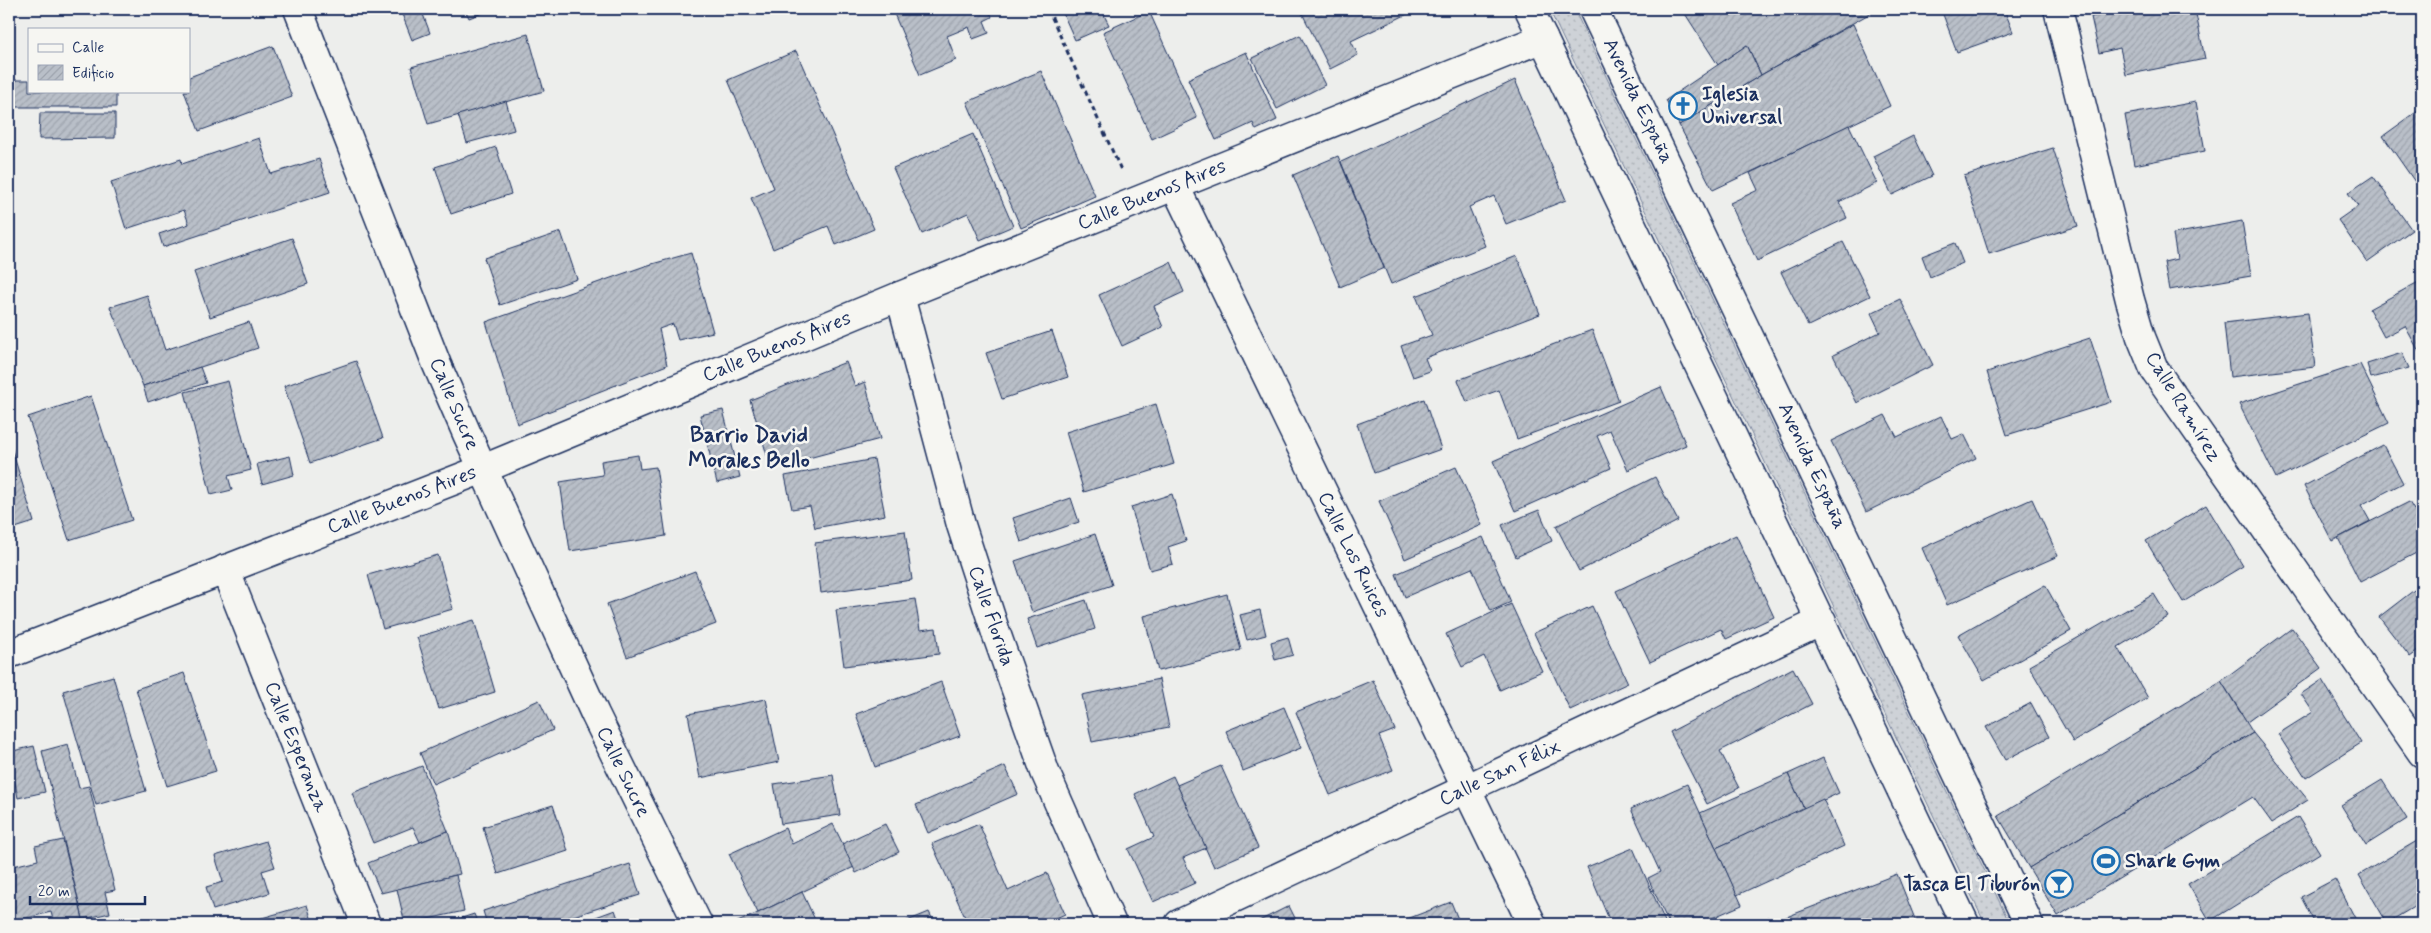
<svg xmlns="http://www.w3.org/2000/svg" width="2431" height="933" viewBox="0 0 2431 933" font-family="Mynerve,sans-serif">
<defs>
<pattern id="grass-dots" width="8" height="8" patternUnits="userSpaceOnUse" patternTransform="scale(1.25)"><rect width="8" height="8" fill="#ced2d7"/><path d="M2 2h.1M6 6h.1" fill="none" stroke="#b0b5bb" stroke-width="1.8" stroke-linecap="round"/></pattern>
<pattern id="building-hatch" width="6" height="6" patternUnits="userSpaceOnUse" patternTransform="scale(1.25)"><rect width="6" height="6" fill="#b9bfc8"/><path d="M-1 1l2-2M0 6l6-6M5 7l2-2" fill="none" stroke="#9ea4ae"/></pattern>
</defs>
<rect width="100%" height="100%" fill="#edeeec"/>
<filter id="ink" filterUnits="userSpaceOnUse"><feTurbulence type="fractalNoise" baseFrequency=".02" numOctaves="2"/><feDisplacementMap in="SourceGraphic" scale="10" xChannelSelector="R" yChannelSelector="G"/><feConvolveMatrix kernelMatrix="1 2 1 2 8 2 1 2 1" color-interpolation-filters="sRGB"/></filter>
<g filter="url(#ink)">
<!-- grass -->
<polygon fill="url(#grass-dots)" stroke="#74809a" points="1549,9 1574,9 2010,924 1985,924"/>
<!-- building -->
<g fill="url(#building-hatch)" stroke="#1b2f5e">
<polygon points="400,9 421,9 430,33 412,40"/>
<polygon points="465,9 493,9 469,18"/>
<polygon points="892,9 989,9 992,17 984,21 989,33 973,39 969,27 947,36 956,60 920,75"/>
<polygon points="1061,9 1101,9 1109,25 1075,40"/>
<polygon points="1300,9 1418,9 1351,41 1358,55 1330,69"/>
<polygon points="1682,9 1876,9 1876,10 1761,75 1747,45 1718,65"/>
<polygon points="1941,9 2004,9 2013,32 1957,52"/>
<polygon points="2130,9 2195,9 2205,59 2126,75 2120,48 2099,53 2091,17"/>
<polygon points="1149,11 1197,118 1152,139 1103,32"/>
<polygon points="1853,24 1890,106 1713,190 1679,125 1761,75"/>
<polygon points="528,34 544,91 428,124 411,67"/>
<polygon points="1300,35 1325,85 1277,109 1252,58"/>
<polygon points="1747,45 1761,75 1679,125 1666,100"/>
<polygon points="273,46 292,97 199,131 184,91 189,91 189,77"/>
<polygon points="796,51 874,229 836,245 828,226 773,249 751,198 774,188 728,80"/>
<polygon points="1246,52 1277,120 1256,130 1253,123 1216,140 1188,79"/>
<polygon points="1041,71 1095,196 1021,228 967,102"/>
<polygon points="9,80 29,80 29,91 116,91 116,107 9,107"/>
<polygon points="1515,80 1566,200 1506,224 1494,196 1469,207 1485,246 1391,284 1341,162"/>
<polygon points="506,101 514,130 467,143 458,115"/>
<polygon points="2196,102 2205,151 2134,165 2125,115"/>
<polygon points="2422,108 2422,192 2383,136"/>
<polygon points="40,113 115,113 115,138 39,139"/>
<polygon points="1849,125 1877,183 1839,202 1847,218 1757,261 1730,203 1758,190 1750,173"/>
<polygon points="973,134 1013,226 980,240 968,213 922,234 893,168"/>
<polygon points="1913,136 1932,176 1892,195 1873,156"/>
<polygon points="259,138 271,174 319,159 330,192 163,247 159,234 189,224 184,210 126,229 111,182 181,159 182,164"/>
<polygon points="496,147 511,194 451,214 435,167"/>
<polygon points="2053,148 2078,226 1989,254 1964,176"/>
<polygon points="1338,156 1384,268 1340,287 1293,175"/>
<polygon points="2373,176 2412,230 2367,262 2338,220 2358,206 2348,193"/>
<polygon points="2242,221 2251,276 2169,290 2164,262 2177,259 2173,234"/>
<polygon points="561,232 577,279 500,305 484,258"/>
<polygon points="292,238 308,284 210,317 194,272"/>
<polygon points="1843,242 1870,296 1808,326 1781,272"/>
<polygon points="1955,243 1963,263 1930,277 1922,256"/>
<polygon points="691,253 713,332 678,340 673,324 659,329 667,365 517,424 486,322 645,266"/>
<polygon points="1517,256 1540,314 1425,358 1430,371 1413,377 1401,346 1432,335 1416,296"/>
<polygon points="1171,262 1184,292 1154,306 1163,327 1122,346 1099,295"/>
<polygon points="2422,280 2422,357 2405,326 2384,337 2369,309"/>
<polygon points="147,295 165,350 249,322 258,348 143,386 110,307"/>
<polygon points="1900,299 1933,365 1857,403 1833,355 1880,332 1871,313"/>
<polygon points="2308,313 2315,367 2230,377 2224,323"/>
<polygon points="1592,330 1619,401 1517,439 1499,390 1467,402 1458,380"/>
<polygon points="1052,331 1068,377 1002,399 986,353"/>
<polygon points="2090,338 2111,402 2007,435 1987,372"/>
<polygon points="2402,353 2409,368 2371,378 2367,364"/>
<polygon points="356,361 383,438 310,463 284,386"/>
<polygon points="846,362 855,386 865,382 880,439 771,468 750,400"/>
<polygon points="2360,364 2389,423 2276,478 2239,404"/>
<polygon points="200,367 206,383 148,402 143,386"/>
<polygon points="228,381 251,470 228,476 232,490 211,495 185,392"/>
<polygon points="1661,387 1686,445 1628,470 1610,430 1597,436 1611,468 1515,511 1493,461"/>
<polygon points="91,396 132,520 69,540 28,417"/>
<polygon points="1424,399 1441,449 1374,473 1357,424"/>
<polygon points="1156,404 1174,464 1084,492 1066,432"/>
<polygon points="723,410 740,477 717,483 700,415"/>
<polygon points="1885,415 1897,437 1941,416 1952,439 1964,434 1976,458 1866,512 1831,441"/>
<polygon points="9,440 34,522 9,530"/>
<polygon points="2383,445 2403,483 2361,505 2370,521 2332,541 2304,486"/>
<polygon points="638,455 640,469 656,467 666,536 570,551 560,482 603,475 601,461"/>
<polygon points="290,456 294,475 262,484 257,464"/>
<polygon points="874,459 885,515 815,528 810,506 792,509 785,476"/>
<polygon points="1456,467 1482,525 1405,559 1379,501"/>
<polygon points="1655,477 1678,521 1579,571 1556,526"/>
<polygon points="1172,494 1186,541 1168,547 1173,564 1150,570 1131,507"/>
<polygon points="1071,498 1079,522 1021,542 1013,518"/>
<polygon points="2032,499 2058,556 1947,605 1922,548"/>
<polygon points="2409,502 2414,510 2422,506 2422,550 2360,582 2338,538"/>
<polygon points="2206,505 2243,566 2183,602 2146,541"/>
<polygon points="1539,510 1552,541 1516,557 1502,525"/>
<polygon points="905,531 912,580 821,593 815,543"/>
<polygon points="1095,534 1112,585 1032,612 1015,561"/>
<polygon points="1736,535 1774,617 1726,639 1721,629 1650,662 1616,591"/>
<polygon points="1483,537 1511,602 1491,611 1472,568 1405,597 1396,574"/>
<polygon points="438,555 453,609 383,629 368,575"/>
<polygon points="695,571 716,624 627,657 607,604"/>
<polygon points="2422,584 2422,648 2410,657 2379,617"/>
<polygon points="2045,585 2071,631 1984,680 1958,635"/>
<polygon points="1227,594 1241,650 1158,671 1144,616"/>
<polygon points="2154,594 2168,617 2118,647 2148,698 2073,742 2029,666"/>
<polygon points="915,599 920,630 936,628 939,654 844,666 836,610"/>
<polygon points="1086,600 1095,629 1037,648 1027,619"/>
<polygon points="1511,604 1542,671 1500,690 1484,656 1462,667 1446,634"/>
<polygon points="1592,606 1628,683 1570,710 1534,633"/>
<polygon points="1260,610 1266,635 1247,640 1240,615"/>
<polygon points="474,620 495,692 439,709 417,637"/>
<polygon points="2292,628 2321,668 2247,722 2221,681"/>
<polygon points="1288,637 1293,655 1275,660 1271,642"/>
<polygon points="1793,668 1812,704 1720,751 1739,788 1707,804 1670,732"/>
<polygon points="184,673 216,771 167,786 136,689"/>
<polygon points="113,676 146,791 96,805 63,691"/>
<polygon points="1159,679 1169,727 1092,742 1082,695"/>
<polygon points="1373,680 1395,730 1379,736 1393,770 1330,795 1296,712"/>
<polygon points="2322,680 2361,743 2306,778 2278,734 2313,712 2301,694"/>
<polygon points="2221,681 2253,733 2029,868 1998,816"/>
<polygon points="941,682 960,736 875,767 856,714"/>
<polygon points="766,699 779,762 700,778 688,714"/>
<polygon points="539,700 553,730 433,784 420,753"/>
<polygon points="2031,703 2049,737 2005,760 1986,727"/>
<polygon points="1284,707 1301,748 1243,771 1226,731"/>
<polygon points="2253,733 2308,800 2272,823 2253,797 2058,916 2029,868"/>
<polygon points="68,744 79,788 89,786 115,890 105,892 110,913 83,919 42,751"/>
<polygon points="34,746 45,792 18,798 9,752"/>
<polygon points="1823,758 1839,793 1804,809 1788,774"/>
<polygon points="422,766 448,831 420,842 413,827 373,843 352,793"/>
<polygon points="1005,766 1018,794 928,833 916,805"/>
<polygon points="1221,766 1258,848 1214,867 1177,785"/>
<polygon points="1788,774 1804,809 1716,848 1700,813"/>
<polygon points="833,775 840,815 781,824 774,784"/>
<polygon points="1173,776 1206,848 1183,858 1195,883 1153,902 1128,849 1154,837 1135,794"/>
<polygon points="2382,780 2407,819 2366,845 2341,805"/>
<polygon points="1687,784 1742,905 1698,924 1669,924 1648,878 1660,872 1631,809"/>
<polygon points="1823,799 1844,846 1737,895 1716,848"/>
<polygon points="553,805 568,851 498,874 483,827"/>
<polygon points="2298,817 2320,853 2210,921 2188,884"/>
<polygon points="833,824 854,867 758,913 729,854 785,828 792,844"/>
<polygon points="885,824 899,852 856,873 842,844"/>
<polygon points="979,824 1008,891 1047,873 1065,914 1043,924 968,924 932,844"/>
<polygon points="448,831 460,874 381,893 368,863"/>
<polygon points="2422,838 2422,902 2387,923 2359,875"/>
<polygon points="63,840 83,919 54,924 51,912 11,922 9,913 9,867 38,860 35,846"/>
<polygon points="266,841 275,867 262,871 269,893 213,910 206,887 223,882 215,856"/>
<polygon points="1633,848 1666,924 1611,924 1587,867"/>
<polygon points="630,864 640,895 548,924 487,924 483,911"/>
<polygon points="1897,874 1917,924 1772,924 1771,923"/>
<polygon points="456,875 464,911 405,924 397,889"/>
<polygon points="2335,879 2358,924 2315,924 2301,897"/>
<polygon points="802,892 817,924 733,924 758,913"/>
<polygon points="1451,902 1460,924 1409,924 1407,919"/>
<polygon points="307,905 313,924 241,924"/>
<polygon points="1289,906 1298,924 1253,924"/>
<polygon points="615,910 620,924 577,924"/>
<polygon points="929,912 935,924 900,924"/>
<polygon points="474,914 478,924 444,924"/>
<polygon points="1769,917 1772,924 1750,924"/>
<polygon points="2140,917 2144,924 2126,924"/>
</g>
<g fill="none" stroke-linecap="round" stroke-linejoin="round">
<defs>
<g id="street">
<polyline points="298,9 437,365 467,434 595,714 698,924"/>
<polyline points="2058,9 2130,300 2141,337 2154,369 2422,753"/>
<polyline points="1175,186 1532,924"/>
<polyline points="900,296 961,525 995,630 1045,772 1112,924"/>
<polyline points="225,569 366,924"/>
<polyline points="9,654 483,469 900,296 1543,38"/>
<polyline points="1179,924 1822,621"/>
</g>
<g id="secondary">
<polyline points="1529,9 1965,924"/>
<polyline points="1593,9 2029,924"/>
</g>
</defs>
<!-- street casing -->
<use href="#street" stroke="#1b2f5e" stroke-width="31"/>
<!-- secondary casing -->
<use href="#secondary" stroke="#1b2f5e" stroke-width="31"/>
<!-- path -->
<polyline stroke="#1b2f5e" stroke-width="3" stroke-dasharray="5 4" stroke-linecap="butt" points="1048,9 1121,170"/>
<!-- street -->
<use href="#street" stroke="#f6f6f2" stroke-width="28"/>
<!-- secondary -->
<use href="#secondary" stroke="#f6f6f2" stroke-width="28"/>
</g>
</g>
<!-- icons -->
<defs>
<symbol id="church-ring" viewBox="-11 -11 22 22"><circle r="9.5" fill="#f6f6f2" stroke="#1f6fb2" stroke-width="1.5"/><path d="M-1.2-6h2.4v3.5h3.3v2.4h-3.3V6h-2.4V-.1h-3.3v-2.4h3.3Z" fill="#1f6fb2"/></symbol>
<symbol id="stadium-ring" viewBox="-11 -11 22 22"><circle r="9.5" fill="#f6f6f2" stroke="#1f6fb2" stroke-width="1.5"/><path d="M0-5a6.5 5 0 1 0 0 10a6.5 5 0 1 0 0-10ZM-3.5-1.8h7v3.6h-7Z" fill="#1f6fb2"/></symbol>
<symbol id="bar-ring" viewBox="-11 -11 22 22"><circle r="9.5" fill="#f6f6f2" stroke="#1f6fb2" stroke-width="1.5"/><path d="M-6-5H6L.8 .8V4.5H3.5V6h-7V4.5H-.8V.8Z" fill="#1f6fb2"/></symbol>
</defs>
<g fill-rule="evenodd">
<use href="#church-ring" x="1667" y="90" width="32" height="32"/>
<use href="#stadium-ring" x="2090" y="845" width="32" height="32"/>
<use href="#bar-ring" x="2043" y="868" width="32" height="32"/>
</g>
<g text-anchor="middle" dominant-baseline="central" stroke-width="5" stroke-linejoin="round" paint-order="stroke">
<!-- poi labels -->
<g font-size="20" font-weight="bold" fill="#1b2f5e" stroke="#f6f6f2" text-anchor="start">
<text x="1702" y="94">Iglesia<tspan x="1702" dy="23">Universal</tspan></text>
<text x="2125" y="861">Shark Gym</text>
<text x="2040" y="884" text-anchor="end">Tasca El Tiburón</text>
</g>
<!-- street labels -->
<g font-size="20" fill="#1b2f5e" stroke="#f6f6f2">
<text transform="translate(1638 101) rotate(64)">Avenida España</text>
<text transform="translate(1152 195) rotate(-22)">Calle Buenos Aires</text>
<text transform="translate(777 347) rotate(-22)">Calle Buenos Aires</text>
<text transform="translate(454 404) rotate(67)">Calle Sucre</text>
<text transform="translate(2183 407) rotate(58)">Calle Ramírez</text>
<text transform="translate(1812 466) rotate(65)">Avenida España</text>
<text transform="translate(402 500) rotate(-21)">Calle Buenos Aires</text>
<text transform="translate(1353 555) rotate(64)">Calle Los Ruices</text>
<text transform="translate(991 616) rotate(71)">Calle Florida</text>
<text transform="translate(296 747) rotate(68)">Calle Esperanza</text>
<text transform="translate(623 772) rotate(64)">Calle Sucre</text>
<text transform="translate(1500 773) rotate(-25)">Calle San Félix</text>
</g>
<!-- quarter labels -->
<g font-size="22" font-weight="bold" fill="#1b2f5e" stroke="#f6f6f2">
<text x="749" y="436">Barrio David<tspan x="749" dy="25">Morales Bello</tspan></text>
</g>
</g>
<!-- margin -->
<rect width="2431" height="933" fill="none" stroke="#f6f6f2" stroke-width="30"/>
<rect x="15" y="15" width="2401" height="903" fill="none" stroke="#1b2f5e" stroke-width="2" filter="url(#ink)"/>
<!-- legend -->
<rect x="28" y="28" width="162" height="65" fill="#f6f6f2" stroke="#9ea6b7"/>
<rect x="38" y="44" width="25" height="8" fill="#f6f6f2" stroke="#9ea6b7"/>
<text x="72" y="52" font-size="15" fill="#1b2f5e">Calle</text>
<rect x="38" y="65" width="25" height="15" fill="url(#building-hatch)" stroke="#9ea6b7"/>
<text x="72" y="78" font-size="15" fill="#1b2f5e">Edificio</text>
<!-- scale -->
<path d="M30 896v8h115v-8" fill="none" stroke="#1b2f5e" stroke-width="2.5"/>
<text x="38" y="896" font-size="15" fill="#1b2f5e" stroke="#f6f6f2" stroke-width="4" paint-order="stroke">20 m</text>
</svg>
